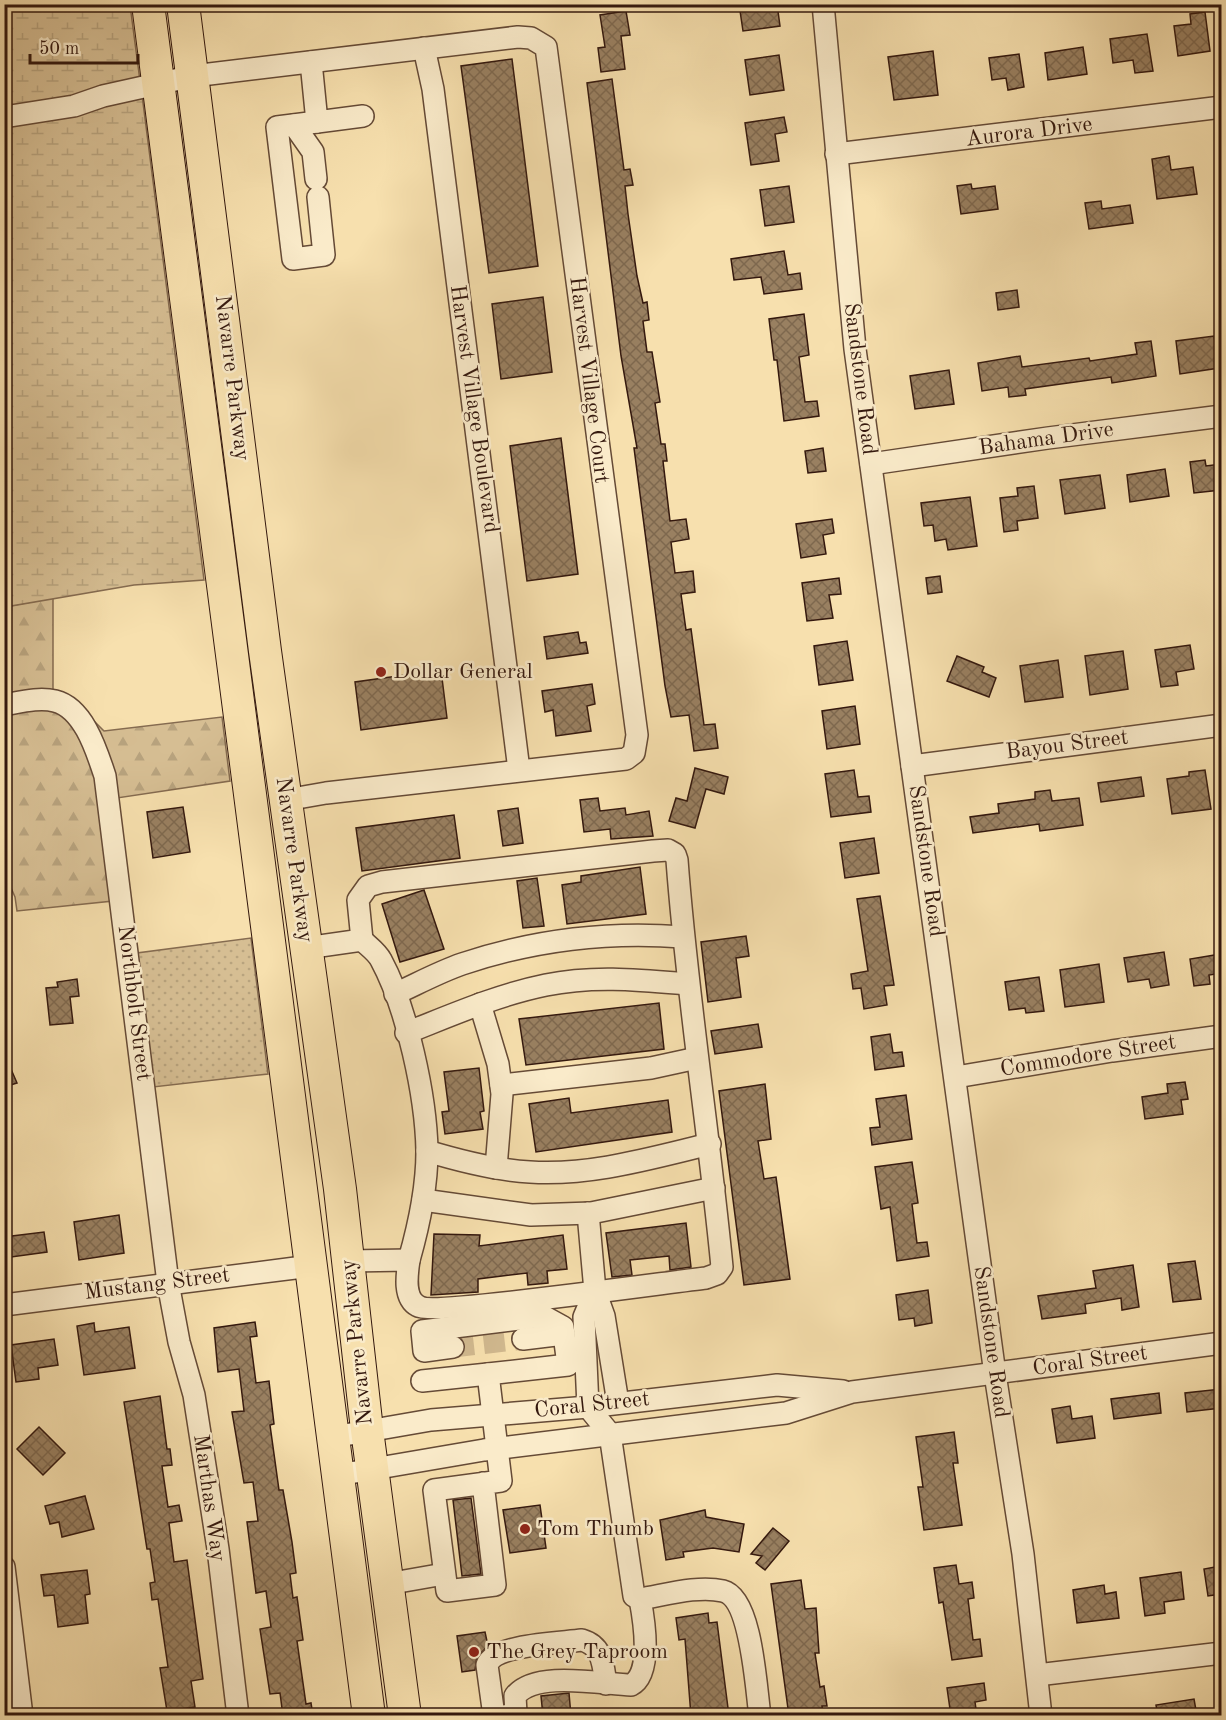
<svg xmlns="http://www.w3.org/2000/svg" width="1226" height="1720" viewBox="0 0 1226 1720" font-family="'Old Standard TT',serif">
<defs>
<pattern id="grass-dots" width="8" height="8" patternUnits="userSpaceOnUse" patternTransform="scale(1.5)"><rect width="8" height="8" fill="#d6be93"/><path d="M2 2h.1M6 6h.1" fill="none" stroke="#b8a37e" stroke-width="1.8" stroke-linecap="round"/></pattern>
<pattern id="forest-firs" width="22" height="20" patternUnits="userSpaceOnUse" patternTransform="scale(1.5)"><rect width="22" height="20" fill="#d6be93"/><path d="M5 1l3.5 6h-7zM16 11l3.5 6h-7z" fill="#b8a37e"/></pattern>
<pattern id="wetland-marsh" width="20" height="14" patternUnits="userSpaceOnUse" patternTransform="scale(1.5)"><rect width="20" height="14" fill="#d6be93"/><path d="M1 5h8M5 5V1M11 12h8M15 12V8" fill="none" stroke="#b8a37e"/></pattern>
<pattern id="building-cross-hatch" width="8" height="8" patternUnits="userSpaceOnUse" patternTransform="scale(1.5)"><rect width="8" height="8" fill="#998061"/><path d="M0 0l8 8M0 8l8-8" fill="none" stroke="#7e684e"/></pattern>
</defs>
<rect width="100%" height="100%" fill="#f7e0ae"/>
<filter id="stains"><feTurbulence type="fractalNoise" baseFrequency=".00333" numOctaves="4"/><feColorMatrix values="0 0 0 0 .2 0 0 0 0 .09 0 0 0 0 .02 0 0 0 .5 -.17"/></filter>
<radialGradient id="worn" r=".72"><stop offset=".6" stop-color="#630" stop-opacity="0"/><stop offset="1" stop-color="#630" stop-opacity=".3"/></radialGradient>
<!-- grass -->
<polygon fill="url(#grass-dots)" stroke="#856b50" stroke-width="1.5" points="251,938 268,1074 153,1087 137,953"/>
<!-- forest -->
<g fill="url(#forest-firs)" stroke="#856b50" stroke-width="1.5">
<polygon points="53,598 53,694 5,697 4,607"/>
<path d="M 54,708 C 106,746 105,842 113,901 L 17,911 L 15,897 L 5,874 L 4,712 Z"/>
<polygon points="89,716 104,731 222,717 230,781 117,798"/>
</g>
<!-- wetland -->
<g fill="url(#wetland-marsh)" stroke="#856b50" stroke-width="1.5">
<polygon points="5,5 130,5 140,81 72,99 5,110"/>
<polygon points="142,95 204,580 134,585 5,607 5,124"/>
</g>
<!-- building -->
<g fill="url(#building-cross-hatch)" stroke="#34180e" stroke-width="1.5">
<polygon points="739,4 777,4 780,26 743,31"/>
<polygon points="626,11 630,35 621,36 625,69 601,72 598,48 605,47 600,15"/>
<polygon points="1205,12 1210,51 1178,56 1174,26 1191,24 1190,14"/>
<polygon points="1147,34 1153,71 1135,73 1133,60 1113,63 1110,39"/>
<polygon points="1083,47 1087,74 1048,80 1045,53"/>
<polygon points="933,51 938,95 894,100 888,57"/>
<polygon points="1019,54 1024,87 1008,90 1006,78 992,80 989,58"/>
<polygon points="779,55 784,90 750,95 745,60"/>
<polygon points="512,59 538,266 489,273 461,66"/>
<polygon points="612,79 624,170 630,169 633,185 625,186 628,214 637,276 643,303 647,302 649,320 643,321 647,352 652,352 660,402 655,403 661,444 665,444 667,461 663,461 670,521 686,519 689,539 671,542 675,573 693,571 695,592 681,594 686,630 691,629 704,725 715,724 718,748 694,751 689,715 671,717 665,686 634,448 637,448 621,356 587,83"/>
<polygon points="784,117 787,132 775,134 779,161 751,165 745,123"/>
<polygon points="1169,156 1171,170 1193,167 1197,194 1157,199 1152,159"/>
<polygon points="971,184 972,189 995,186 998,209 961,214 957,186"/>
<polygon points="789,186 794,222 765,226 760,190"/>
<polygon points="1101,201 1102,209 1130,205 1133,223 1089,229 1085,203"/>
<polygon points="784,251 788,275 800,273 802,289 764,294 761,277 734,280 731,259"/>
<polygon points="1017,290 1019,307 998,310 996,293"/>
<polygon points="543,297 552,372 501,379 492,304"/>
<polygon points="804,314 809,355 799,357 805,402 817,401 819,416 784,421 777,360 774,360 769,319"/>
<polygon points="1214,336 1219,368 1180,374 1176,341"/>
<polygon points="1151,341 1156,376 1112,383 1111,377 1025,389 1026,395 1009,397 1008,387 982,391 978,363 1020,356 1022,367 1089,358 1090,361 1137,354 1135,343"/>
<polygon points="949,370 954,404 915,409 910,376"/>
<polygon points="561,438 578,574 527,581 510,446"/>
<polygon points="823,448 826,471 808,473 805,451"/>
<polygon points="1205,460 1206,466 1221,464 1221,490 1194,493 1190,462"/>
<polygon points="1165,469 1169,496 1130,502 1127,475"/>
<polygon points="1100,475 1105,508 1065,514 1060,480"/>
<polygon points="1034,486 1038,518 1017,521 1018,530 1004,532 1000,498 1018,496 1017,488"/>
<polygon points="970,497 977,546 948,550 946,539 935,541 933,525 924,526 921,503"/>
<polygon points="832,519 834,533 823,535 826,554 801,558 796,524"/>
<polygon points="940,576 942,592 928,594 926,578"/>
<polygon points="839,578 841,594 829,595 833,618 807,621 802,583"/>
<polygon points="578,632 580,643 586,642 588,653 547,659 544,637"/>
<polygon points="847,641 853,680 819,685 814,646"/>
<polygon points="1190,645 1194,669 1176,672 1178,685 1161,687 1155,650"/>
<polygon points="1123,651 1128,689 1090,695 1085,656"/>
<polygon points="957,656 984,667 982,672 996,678 989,697 947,681"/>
<polygon points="1058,660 1063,697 1025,702 1020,666"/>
<polygon points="441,670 447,718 361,730 355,682"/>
<polygon points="592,684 595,704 587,706 591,731 556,736 553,710 545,712 542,691"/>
<polygon points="855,706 860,744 827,749 822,711"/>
<polygon points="695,768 728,777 724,794 706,789 695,828 669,821 676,798 687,801"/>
<polygon points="854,770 858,797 869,796 871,812 831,817 825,774"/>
<polygon points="1205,770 1211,809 1172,814 1167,779 1189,776 1189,772"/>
<polygon points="1141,777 1144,796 1101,802 1098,783"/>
<polygon points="1050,790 1052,801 1079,798 1083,825 1040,831 1039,824 973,833 970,817 999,813 998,804 1035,799 1035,792"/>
<polygon points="598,798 600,811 625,808 626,815 649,811 653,836 611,839 610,829 584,832 580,800"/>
<polygon points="183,807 190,852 153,858 147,812"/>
<polygon points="518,808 523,843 503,846 498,811"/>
<polygon points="454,815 460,858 362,871 356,828"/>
<polygon points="874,838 879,873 845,878 840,843"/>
<polygon points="640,867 646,914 567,924 562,885 581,882 581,876"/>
<polygon points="537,878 544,926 523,928 517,881"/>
<polygon points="424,890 444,949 400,962 382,904"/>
<polygon points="880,896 894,985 884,986 887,1005 864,1009 861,988 853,989 851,974 868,971 857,899"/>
<polygon points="746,936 749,956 736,958 741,997 708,1002 701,942"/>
<polygon points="1164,952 1169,985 1151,988 1149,979 1128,982 1124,958"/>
<polygon points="1221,954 1221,973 1209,975 1210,984 1194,986 1190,959"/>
<polygon points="1099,964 1104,1002 1065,1007 1060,970"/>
<polygon points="1039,977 1044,1011 1026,1013 1025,1008 1009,1010 1005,982"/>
<polygon points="77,979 79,996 70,997 73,1023 50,1025 46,988 58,987 57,982"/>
<polygon points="659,1003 664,1049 526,1065 519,1019"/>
<polygon points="758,1024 762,1047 715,1054 711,1031"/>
<polygon points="890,1034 893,1053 902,1052 904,1066 875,1070 871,1037"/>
<polygon points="4,1053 17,1083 4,1087"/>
<polygon points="479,1068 484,1111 480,1112 483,1129 445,1134 442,1112 449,1111 444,1072"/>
<polygon points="1185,1082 1188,1099 1181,1100 1183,1114 1145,1119 1142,1097 1168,1093 1167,1084"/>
<polygon points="765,1084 771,1139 758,1141 764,1179 776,1177 790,1279 744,1285 719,1091"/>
<polygon points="906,1095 912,1139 872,1145 870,1128 880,1127 876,1099"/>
<polygon points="569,1098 571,1113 668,1100 672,1132 536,1152 529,1104"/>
<polygon points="912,1162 918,1203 912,1204 917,1243 927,1242 929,1256 897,1261 890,1207 881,1209 875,1167"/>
<polygon points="119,1215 124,1253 79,1260 74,1222"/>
<polygon points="686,1223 691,1267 670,1270 669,1256 630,1260 632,1275 612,1277 606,1233"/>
<polygon points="44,1232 47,1252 4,1258 4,1237"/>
<polygon points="434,1234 480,1235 479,1246 563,1235 567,1269 547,1271 548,1283 528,1285 527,1273 478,1279 478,1292 431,1295"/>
<polygon points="1195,1261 1201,1299 1173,1302 1168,1264"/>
<polygon points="1133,1265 1139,1307 1122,1310 1121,1298 1085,1304 1086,1313 1042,1319 1038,1296 1096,1288 1093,1271"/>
<polygon points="928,1290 932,1323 915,1326 914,1318 899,1320 896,1295"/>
<polygon points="255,1322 257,1336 250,1337 256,1383 269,1381 274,1424 270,1425 279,1490 283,1490 292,1542 296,1573 290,1574 293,1598 297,1597 303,1640 297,1641 306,1704 311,1703 313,1716 283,1716 280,1693 270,1694 260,1629 271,1627 266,1591 256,1593 247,1522 258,1521 253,1482 244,1483 232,1412 244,1411 239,1369 218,1372 214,1328"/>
<polygon points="94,1323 95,1332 129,1327 135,1368 84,1375 77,1326"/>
<polygon points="54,1339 58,1365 38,1368 39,1379 16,1382 11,1345"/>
<polygon points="1221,1389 1221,1408 1187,1412 1185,1393"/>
<polygon points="1159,1393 1161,1413 1114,1419 1111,1399"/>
<polygon points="160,1396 167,1449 170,1449 172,1465 162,1466 168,1507 179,1505 182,1521 169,1523 174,1562 187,1560 203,1679 191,1681 195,1707 167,1711 160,1668 168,1667 158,1599 152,1600 150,1583 155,1582 150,1549 147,1549 124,1402"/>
<polygon points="1070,1406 1072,1419 1092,1416 1095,1438 1057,1443 1052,1409"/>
<polygon points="39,1427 65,1453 43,1475 17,1449"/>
<polygon points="954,1432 958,1463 953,1463 962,1525 924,1530 918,1487 923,1487 916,1437"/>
<polygon points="85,1496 94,1529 62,1537 59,1522 50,1524 45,1506"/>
<polygon points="471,1498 481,1574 462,1576 453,1500"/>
<polygon points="540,1505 546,1548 510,1553 503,1510"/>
<polygon points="705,1510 706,1517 744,1524 739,1552 713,1548 683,1552 684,1557 666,1560 660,1520"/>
<polygon points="773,1528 789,1541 765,1570 756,1563 762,1556 751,1554"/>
<polygon points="956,1565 959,1584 972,1582 974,1598 968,1599 973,1640 980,1639 982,1656 952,1660 943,1602 939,1603 934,1568"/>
<polygon points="1221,1566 1221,1594 1208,1596 1204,1569"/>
<polygon points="87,1570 90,1594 85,1595 88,1623 58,1627 54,1595 44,1596 41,1575"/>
<polygon points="1181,1572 1184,1599 1164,1602 1165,1613 1145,1616 1140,1578"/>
<polygon points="801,1580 805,1609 816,1608 819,1653 815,1653 820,1687 824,1686 827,1706 822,1706 823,1716 789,1716 771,1584"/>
<polygon points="1104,1585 1105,1594 1116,1592 1119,1618 1077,1623 1073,1590"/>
<polygon points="708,1613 709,1623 717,1622 729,1716 691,1716 685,1639 679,1640 676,1618"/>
<polygon points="485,1632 488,1646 477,1657 475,1670 462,1672 457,1636"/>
<polygon points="984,1683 986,1700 975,1702 977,1716 951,1716 947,1688"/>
<polygon points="569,1693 571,1716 543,1716 541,1696"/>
<polygon points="1194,1699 1197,1716 1158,1716 1156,1705"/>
</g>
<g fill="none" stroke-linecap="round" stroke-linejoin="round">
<!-- minor-tunnel -->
<polyline stroke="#d0b88e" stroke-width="21" stroke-dasharray="21 10" stroke-linecap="butt" points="453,1347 523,1339"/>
<defs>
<g id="minor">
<polyline points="823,4 855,349 995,1374 1023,1554 1041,1716"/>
<polyline points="424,48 433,89 519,770"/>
<polyline points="311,62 317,122 363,116"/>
<polyline points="4,117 74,106 103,96 193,76 518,37 531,38 546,47 637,735 634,753 626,759 326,793 286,800"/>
<polyline points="317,122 277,127 293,259 324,255 318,197"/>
<polyline points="294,125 313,152 316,179"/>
<polyline points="836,154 1222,107"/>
<polyline points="871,464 1048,438 1222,416"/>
<path d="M 4,705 C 21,702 39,697 55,701 C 84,708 97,752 105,776 L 168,1283 L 179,1342 L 194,1395 L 218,1549 L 238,1716"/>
<polyline points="912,766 1222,725"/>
<path d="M 362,940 C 368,946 377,952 381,960 C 407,1008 426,1096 427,1151 C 427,1187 419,1225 409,1260"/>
<path d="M 306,948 L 362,940 L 358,900 L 368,886 L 382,882 L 653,851 L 668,850 L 675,854 L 677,860 C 687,996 709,1131 722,1267 L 717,1274 L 706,1278 C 669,1282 433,1316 418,1306 C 403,1298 407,1274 409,1260 L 348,1261"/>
<path d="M 395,994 C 417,984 439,972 462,964 C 534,940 607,931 683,937"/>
<polyline points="480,1004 498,1064 502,1094 496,1168"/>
<path d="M 406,1033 C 452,1015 497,995 546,985 C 593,975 641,980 688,984"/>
<polyline points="956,1077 1112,1051 1222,1036"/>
<polyline points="501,1085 651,1068 697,1058"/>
<path d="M 427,1151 C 460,1161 494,1170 530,1172 C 591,1176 651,1158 710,1144"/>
<polyline points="423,1200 531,1215 591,1213 714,1188"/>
<polyline points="588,1213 595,1291 604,1316 618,1403"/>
<polyline points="595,1291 584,1317 588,1407 610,1434 634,1596 640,1599"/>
<polyline points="4,1305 311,1266"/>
<polyline points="523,1339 564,1334"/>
<polyline points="453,1347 424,1351 422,1331 543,1316 563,1327 568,1365 488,1374 501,1481 434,1490 447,1591 495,1585 483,1483"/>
<polyline points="422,1381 488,1374"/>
<polyline points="333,1437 431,1420 588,1407 777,1385 843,1391"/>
<polyline points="338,1475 484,1450 786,1413 852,1392 1222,1343"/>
<polyline points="4,1567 22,1716"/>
<polyline points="387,1584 444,1574"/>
<path d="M 640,1599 C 665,1595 698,1585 723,1591 C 752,1598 756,1689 760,1716"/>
<polyline points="1037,1675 1222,1653"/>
<path d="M 494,1716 L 487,1665 C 495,1644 561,1643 582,1640 C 603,1646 603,1665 606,1684"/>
<path d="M 505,1716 L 516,1713 L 515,1696 C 535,1670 601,1684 631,1685 C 653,1674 644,1620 640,1599"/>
</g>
<g id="highway">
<polyline points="148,4 369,1716"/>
<polyline points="183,4 265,651 340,1189 367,1430 405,1716"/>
</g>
</defs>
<!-- minor casing -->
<use href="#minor" stroke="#654a36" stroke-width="24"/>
<!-- highway casing -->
<use href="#highway" stroke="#34180e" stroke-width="34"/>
<!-- minor -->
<use href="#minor" stroke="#faebca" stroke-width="21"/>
<!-- highway -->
<use href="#highway" stroke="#f7e0ae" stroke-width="32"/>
</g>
<!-- markers -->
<g fill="#8f2418" stroke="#faebca" stroke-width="2">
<circle cx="381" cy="672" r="6"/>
<circle cx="525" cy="1529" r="6"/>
<circle cx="474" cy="1652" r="6"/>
</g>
<g text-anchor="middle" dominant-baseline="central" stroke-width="5" stroke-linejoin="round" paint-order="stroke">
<!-- street labels -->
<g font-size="22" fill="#34180e" stroke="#faebca">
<text transform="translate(1029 132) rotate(-7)">Aurora Drive</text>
<text transform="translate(232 378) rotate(83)">Navarre Parkway</text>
<text transform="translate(860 379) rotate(83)">Sandstone Road</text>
<text transform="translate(589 380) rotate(83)">Harvest Village Court</text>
<text transform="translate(474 409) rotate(82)">Harvest Village Boulevard</text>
<text transform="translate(1046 439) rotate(-8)">Bahama Drive</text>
<text transform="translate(1067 745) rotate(-7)">Bayou Street</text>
<text transform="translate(294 860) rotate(82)">Navarre Parkway</text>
<text transform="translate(926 861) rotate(82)">Sandstone Road</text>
<text transform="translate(134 1003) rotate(83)">Northbolt Street</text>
<text transform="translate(1088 1056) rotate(-9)">Commodore Street</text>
<text transform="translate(157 1284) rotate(-7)">Mustang Street</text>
<text transform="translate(357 1342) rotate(-96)">Navarre Parkway</text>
<text transform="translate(991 1342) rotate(82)">Sandstone Road</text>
<text transform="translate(1090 1361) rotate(-8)">Coral Street</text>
<text transform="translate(592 1405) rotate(-6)">Coral Street</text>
<text transform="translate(209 1498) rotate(82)">Marthas Way</text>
</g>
<!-- poi labels -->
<g font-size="22" fill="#34180e" stroke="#faebca" text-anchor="start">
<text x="393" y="672">Dollar General</text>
<text x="537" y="1529">Tom Thumb</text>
<text x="486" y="1652">The Grey Taproom</text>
</g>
</g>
<!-- margin -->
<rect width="1226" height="1720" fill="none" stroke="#f7e0ae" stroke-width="24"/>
<rect x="6" y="6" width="1214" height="1708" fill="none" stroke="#34180e" stroke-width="3"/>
<rect x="12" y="12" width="1202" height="1696" fill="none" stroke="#34180e" stroke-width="1.5"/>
<!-- scale -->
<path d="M30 54v9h108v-9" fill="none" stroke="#34180e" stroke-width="3"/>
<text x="39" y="54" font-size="18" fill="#34180e" stroke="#faebca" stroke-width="4.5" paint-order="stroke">50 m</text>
<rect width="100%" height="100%" filter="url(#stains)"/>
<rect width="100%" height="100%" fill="url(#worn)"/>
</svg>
